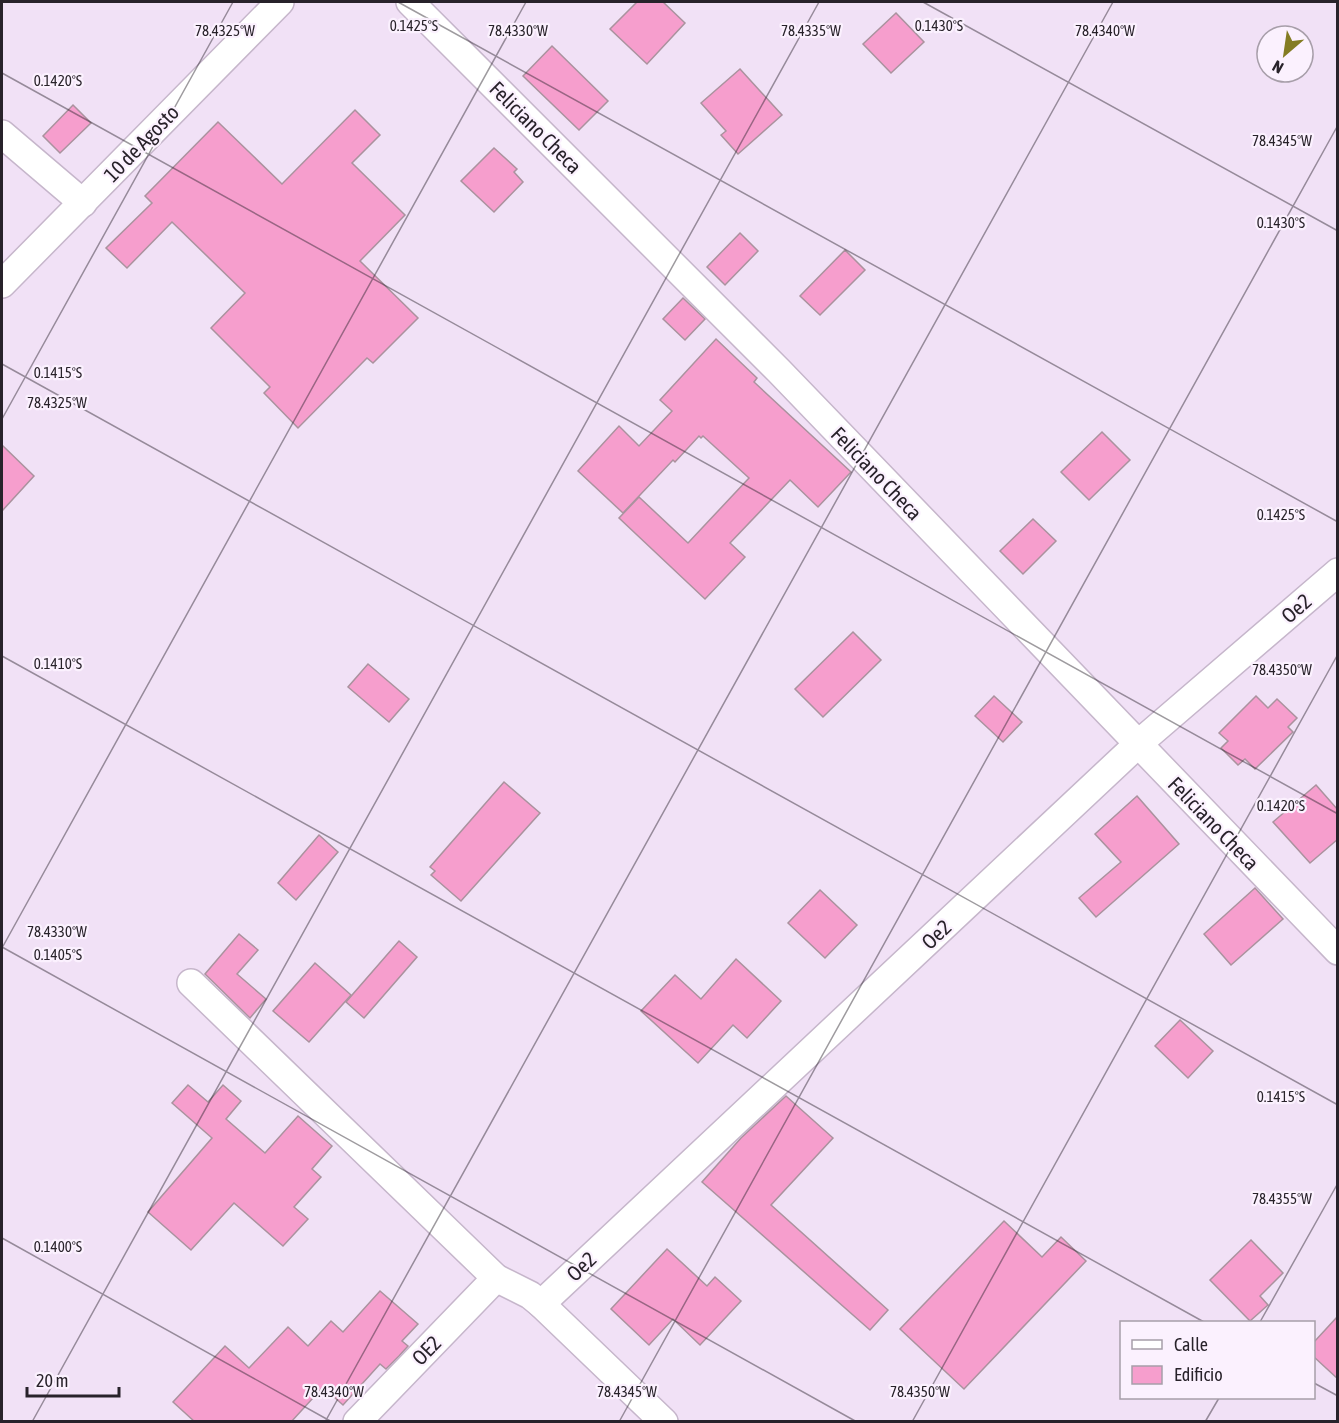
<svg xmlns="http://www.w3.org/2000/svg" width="1339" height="1423" viewBox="0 0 1339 1423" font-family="'Asap Condensed',sans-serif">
<rect width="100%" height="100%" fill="#f1e1f6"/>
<!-- building -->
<g fill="#f69ecd" stroke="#aa929e" stroke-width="1.5">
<polygon points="637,2 663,2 685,23 647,64 610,29"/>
<polygon points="896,13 924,42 891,73 863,44"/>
<polygon points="552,46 608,101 579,130 523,76"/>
<polygon points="740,69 782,115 738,154 721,135 726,131 701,103"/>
<polygon points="73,105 91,123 60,153 43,136"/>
<polygon points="355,110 380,135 352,163 405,215 360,261 418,318 373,363 367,358 298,428 264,393 270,387 211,328 245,293 172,222 127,268 106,248 152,203 145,196 218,122 282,184"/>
<polygon points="494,148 517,169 514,172 523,182 494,212 461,181"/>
<polygon points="740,233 758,251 725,285 707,267"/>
<polygon points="845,250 865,270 820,315 800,296"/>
<polygon points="683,298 705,319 685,340 663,319"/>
<polygon points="716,339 757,378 754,382 851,472 818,507 790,480 730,543 745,557 705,599 619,518 639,497 688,543 749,478 703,436 701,438 699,436 675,462 673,460 623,513 578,471 619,426 639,446 672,411 660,400"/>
<polygon points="1102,432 1130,460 1089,500 1061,472"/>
<polygon points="2,445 34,476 2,511"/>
<polygon points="1033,519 1056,541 1023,574 1000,551"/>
<polygon points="853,632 881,660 823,717 795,689"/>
<polygon points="368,664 409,699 389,722 348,687"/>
<polygon points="994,696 1022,722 1003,742 975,716"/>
<polygon points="1256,696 1268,708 1277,699 1297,718 1288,727 1293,732 1255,769 1245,759 1238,765 1221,748 1228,741 1219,733"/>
<polygon points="504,782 540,813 461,901 431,875 435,871 430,867"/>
<polygon points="1316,785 1338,810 1338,839 1310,863 1273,822"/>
<polygon points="1137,796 1179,844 1096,917 1079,898 1121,862 1095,834"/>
<polygon points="319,835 338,852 296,900 278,883"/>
<polygon points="1255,888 1283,919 1231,965 1204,934"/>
<polygon points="820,890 857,925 825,958 788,923"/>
<polygon points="239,934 258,950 237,974 266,999 250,1018 205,974"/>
<polygon points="399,941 417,957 364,1018 346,1002"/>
<polygon points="736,959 781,1001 747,1038 733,1025 698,1063 641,1011 675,975 701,999"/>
<polygon points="315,963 351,995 309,1042 273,1011"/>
<polygon points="1180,1020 1213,1051 1188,1078 1155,1046"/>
<polygon points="188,1085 208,1102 223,1085 241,1101 226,1119 265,1153 298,1116 332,1146 312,1169 321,1177 294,1207 308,1219 283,1246 234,1203 191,1250 148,1212 212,1138 172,1103"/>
<polygon points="786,1096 833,1138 771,1205 888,1310 870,1330 702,1182 741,1138"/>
<polygon points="1004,1221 1042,1257 1061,1237 1086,1261 964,1389 900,1329"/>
<polygon points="1251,1240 1283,1273 1260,1296 1268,1305 1250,1321 1210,1280"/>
<polygon points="667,1249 707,1286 715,1277 741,1301 700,1345 673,1319 649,1345 611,1309"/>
<polygon points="380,1291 418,1324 402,1341 408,1346 399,1356 386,1369 380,1364 343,1405 323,1387 291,1422 195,1422 173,1402 225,1346 249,1368 288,1327 308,1346 331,1321 343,1332"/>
<polygon points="1338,1316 1338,1379 1314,1357 1314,1342"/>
</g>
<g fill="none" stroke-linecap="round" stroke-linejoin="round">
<defs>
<g id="minor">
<polyline points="410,2 779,371 1338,951"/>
<polyline points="2,134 83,203"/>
<polyline points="2,284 280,2"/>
<polyline points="191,983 496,1278 530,1295 541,1304 664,1422"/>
<polyline points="541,1304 1138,744 1338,572"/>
<polyline points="357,1422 496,1278"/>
</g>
</defs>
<!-- minor casing -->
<use href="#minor" stroke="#c6b6cb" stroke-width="30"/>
<!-- minor -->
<use href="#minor" stroke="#fff" stroke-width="27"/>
</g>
<!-- ticks -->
<path fill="none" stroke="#28222a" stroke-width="1.5" stroke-opacity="0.45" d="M 398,2 L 1338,522M 923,2 L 1338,231M 2,73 L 1338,814M 2,364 L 1338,1105M 2,419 L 233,2M 2,656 L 1204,1322M 2,947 L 857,1422M 2,948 L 526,2M 2,1238 L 332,1422M 1260,1322 L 1338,1183M 1314,1383 L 1338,1396M 32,1422 L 819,2M 325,1422 L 1113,2M 619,1422 L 1338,125M 912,1422 L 1338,654M 1205,1422 L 1219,1398"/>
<g text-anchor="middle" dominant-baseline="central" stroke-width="4.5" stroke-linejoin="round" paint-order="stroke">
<!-- street labels -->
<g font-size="21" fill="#28222a" stroke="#fbf1fe">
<text transform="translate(536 127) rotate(45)">Feliciano Checa</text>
<text transform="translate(141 143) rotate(-46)">10 de Agosto</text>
<text transform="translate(877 473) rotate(46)">Feliciano Checa</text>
<text transform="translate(1296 608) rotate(-41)">Oe2</text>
<text transform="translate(1214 823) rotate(46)">Feliciano Checa</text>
<text transform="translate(936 934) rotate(-43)">Oe2</text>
<text transform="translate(581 1266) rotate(-43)">Oe2</text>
<text transform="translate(426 1350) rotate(-46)">OE2</text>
</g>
</g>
<g font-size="15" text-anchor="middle" fill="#28222a" stroke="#fbf1fe" stroke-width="4.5" stroke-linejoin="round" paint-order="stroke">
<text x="414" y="31">0.1425°S</text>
<text x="939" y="31">0.1430°S</text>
<text x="225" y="36">78.4325°W</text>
<text x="518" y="36">78.4330°W</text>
<text x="811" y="36">78.4335°W</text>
<text x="1105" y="36">78.4340°W</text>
<text x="58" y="86">0.1420°S</text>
<text x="1282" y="146">78.4345°W</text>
<text x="1281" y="228">0.1430°S</text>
<text x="58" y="378">0.1415°S</text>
<text x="57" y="408">78.4325°W</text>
<text x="1281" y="520">0.1425°S</text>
<text x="58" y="669">0.1410°S</text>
<text x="1282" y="675">78.4350°W</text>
<text x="1281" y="811">0.1420°S</text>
<text x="57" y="937">78.4330°W</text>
<text x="58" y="960">0.1405°S</text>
<text x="1281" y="1102">0.1415°S</text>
<text x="1282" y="1204">78.4355°W</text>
<text x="58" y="1252">0.1400°S</text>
<text x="334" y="1397">78.4340°W</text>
<text x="627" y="1397">78.4345°W</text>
<text x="920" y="1397">78.4350°W</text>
</g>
<!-- border -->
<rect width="1339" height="1423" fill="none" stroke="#28222a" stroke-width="6"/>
<!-- legend -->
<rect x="1120" y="1321" width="195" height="78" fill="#fbf1fe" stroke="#a79ea9" stroke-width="1.5"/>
<rect x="1132" y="1340" width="30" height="9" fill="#ffffff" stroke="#a79ea9" stroke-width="1.5"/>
<text x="1174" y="1351" font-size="18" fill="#28222a">Calle</text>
<rect x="1132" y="1366" width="30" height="18" fill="#f69ecd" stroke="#a79ea9" stroke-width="1.5"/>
<text x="1174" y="1381" font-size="18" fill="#28222a">Edificio</text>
<!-- north arrow -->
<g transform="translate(1285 54) rotate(209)"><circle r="28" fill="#fbf1fe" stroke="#a79ea9" stroke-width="1.5"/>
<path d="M0-4.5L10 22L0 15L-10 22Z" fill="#847c23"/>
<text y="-9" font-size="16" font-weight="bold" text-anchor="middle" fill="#28222a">N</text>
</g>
<!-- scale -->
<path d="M27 1387v9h92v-9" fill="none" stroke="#28222a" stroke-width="3"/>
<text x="36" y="1387" font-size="18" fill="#28222a" stroke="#fbf1fe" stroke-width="4.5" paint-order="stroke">20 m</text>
</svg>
